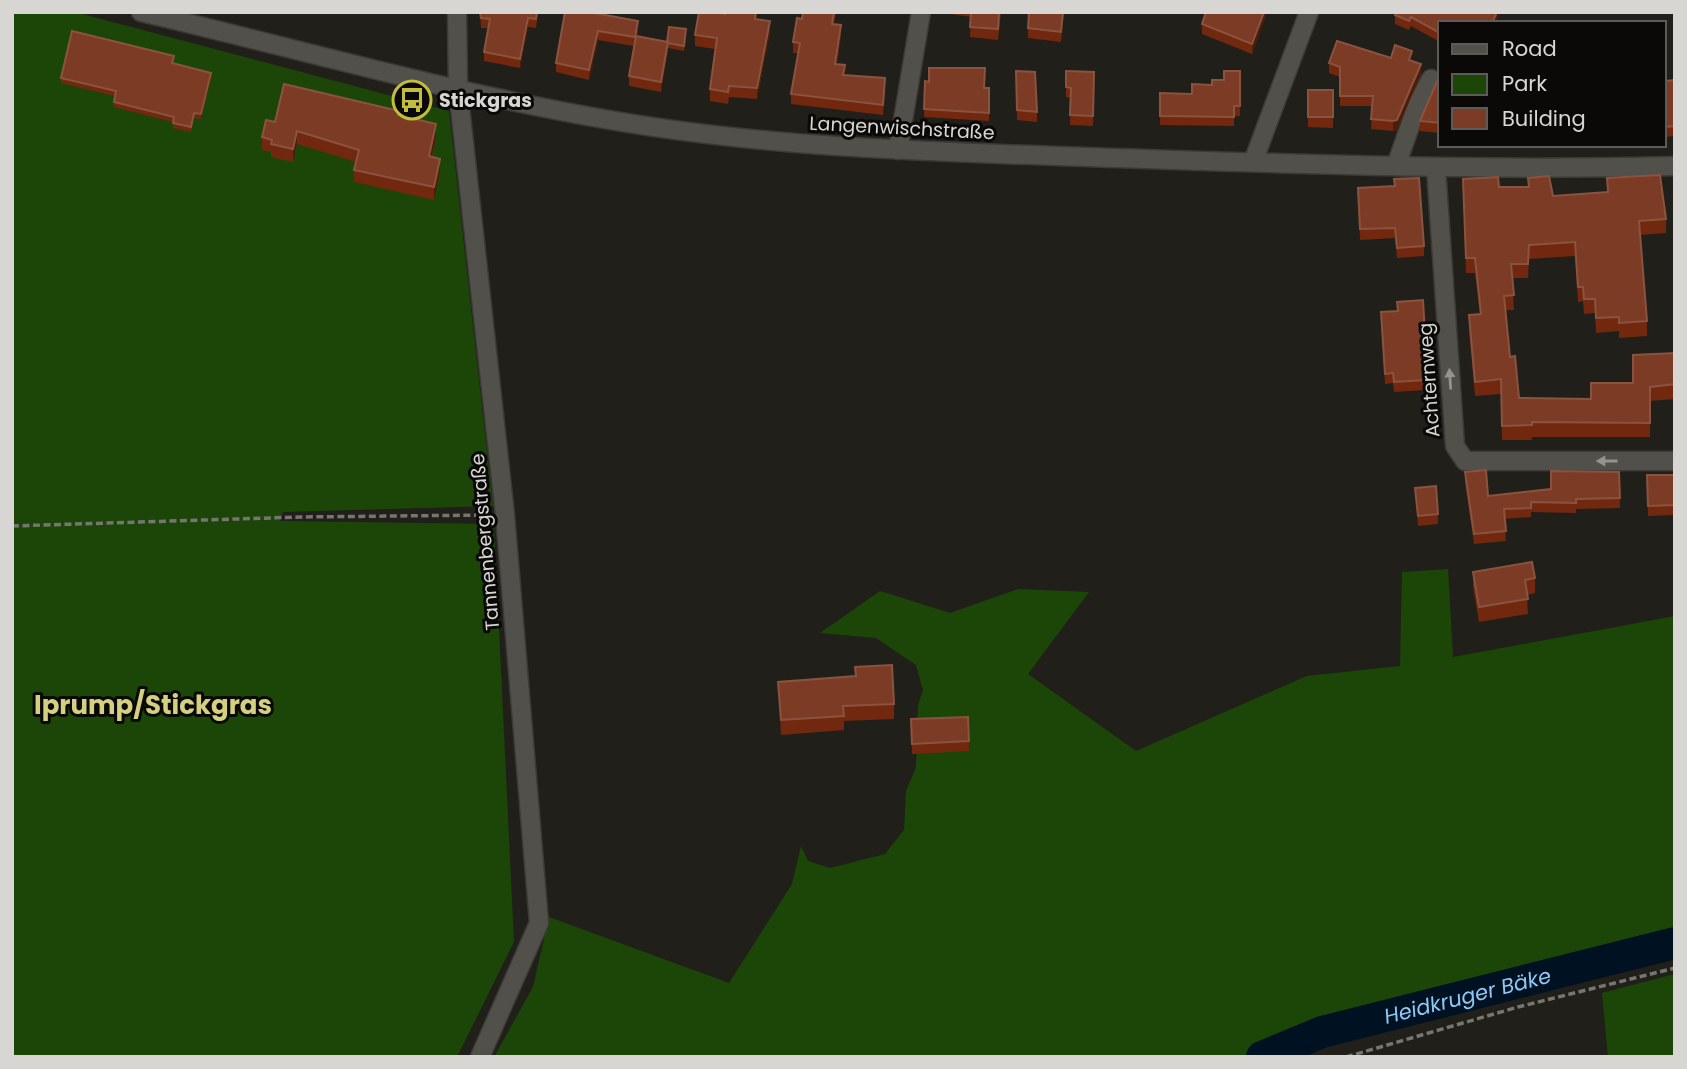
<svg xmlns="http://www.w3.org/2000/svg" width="1687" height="1069" viewBox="0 0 1687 1069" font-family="Poppins,sans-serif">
<rect width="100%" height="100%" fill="#211f1a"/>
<!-- green -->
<g fill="#1c4608">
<polygon points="12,12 75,12 449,111 493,506 283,512 280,521 494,524 514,942 457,1057 12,1057"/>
<polygon points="1448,569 1453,657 1675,616 1675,940 1321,1030 1257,1057 494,1057 533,987 549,917 729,983 792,884 801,846 808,861 830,868 885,854 904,830 906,791 916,767 918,705 923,690 916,665 876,638 820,633 880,591 950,613 1018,589 1089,592 1028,674 1136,751 1307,676 1400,666 1402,572"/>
<polygon points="1675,974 1675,1057 1608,1057 1602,993"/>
</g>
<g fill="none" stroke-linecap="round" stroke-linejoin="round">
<!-- river -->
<path stroke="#012" stroke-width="32" id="s1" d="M 1262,1057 L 1322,1032 L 1675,943"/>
<defs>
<g id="minor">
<path d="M 141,12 C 295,48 448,92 604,119 C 773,149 944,152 1115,158 C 1302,164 1488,171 1675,166"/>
<polyline points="457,12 458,89 505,515 539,923 480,1057"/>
<polyline points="898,150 921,12"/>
<polyline points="1253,162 1309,12"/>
<polyline points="1396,166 1418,103 1431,79"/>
<polyline points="1436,168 1455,446 1465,461 1675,461"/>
</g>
</defs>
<!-- minor casing -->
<use href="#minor" stroke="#3b3a36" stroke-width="21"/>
<!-- path -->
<g stroke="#767570" stroke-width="3.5" stroke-dasharray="7 3.5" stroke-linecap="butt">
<polyline points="12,526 300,517 489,515"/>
<polyline points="1346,1057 1518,1007 1675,968"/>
</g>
<!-- minor -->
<use href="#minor" stroke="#52504a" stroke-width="18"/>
</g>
<!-- wall -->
<g fill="#71280f">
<polygon points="480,12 538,12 536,28 528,27 520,68 484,61 484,52 488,28 481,28"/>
<polygon points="565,12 638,30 637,36 667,42 686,35 684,51 668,48 661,92 629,86 629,76 634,46 598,40 589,80 556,72 556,63"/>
<polygon points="803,12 836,12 834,24 841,36 837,64 845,75 885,88 883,115 791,104 791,94 798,53 793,53 793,42 802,19"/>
<polygon points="938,12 1001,12 998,40 970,37 971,17"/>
<polygon points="1064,12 1061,42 1028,38 1028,28"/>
<polygon points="1267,12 1252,54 1202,34 1202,24"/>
<polygon points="1500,12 1500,14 1440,23 1440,42 1411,26 1409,30 1395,24 1395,15"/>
<polygon points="725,14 757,19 770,32 757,99 729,97 728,104 710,101 710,89 715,49 695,46 695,35"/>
<polygon points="1391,58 1412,61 1421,74 1397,130 1393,131 1371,129 1372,106 1340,106 1340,77 1329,73 1329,63"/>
<polygon points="174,61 174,64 211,78 201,119 194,118 191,132 173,128 173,122 114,107 115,96 61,83 61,78"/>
<polygon points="1016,71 1037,112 1037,122 1017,120"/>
<polygon points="1066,71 1094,72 1093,126 1070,125 1071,98 1066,97"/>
<polygon points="1240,71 1240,116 1234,116 1234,126 1160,125 1160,93 1192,94 1224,80"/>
<polygon points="1440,79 1440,133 1420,131 1420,121"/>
<polygon points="1675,80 1675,136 1664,137 1664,81"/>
<polygon points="925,81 989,88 989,121 924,117"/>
<polygon points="1308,90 1333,90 1333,128 1308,127"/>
<polygon points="399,116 436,137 432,157 440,171 434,200 354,182 354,170 356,162 297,144 293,162 271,157 271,152 262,150 262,137 275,122"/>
<polygon points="1528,178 1553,196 1607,192 1607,178 1666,219 1666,233 1640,235 1647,321 1647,336 1619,338 1619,331 1596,333 1595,313 1584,314 1583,301 1578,302 1575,256 1529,259 1528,278 1512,278 1514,310 1506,310 1510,357 1519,398 1591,399 1633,383 1675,353 1675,399 1650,401 1650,437 1532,437 1532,440 1502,440 1501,394 1475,396 1469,330 1469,315 1480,314 1475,273 1466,273 1463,179 1499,187 1528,187"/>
<polygon points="1358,198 1424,246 1424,256 1397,258 1395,238 1360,240"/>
<polygon points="1397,302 1425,334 1425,344 1422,344 1426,390 1394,392 1393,383 1385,384 1381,312 1397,311"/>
<polygon points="1465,472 1488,496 1551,489 1619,472 1620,508 1576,509 1576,513 1531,512 1531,517 1504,519 1506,541 1474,544 1465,482"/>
<polygon points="1647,475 1675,475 1675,515 1648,516"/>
<polygon points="1415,488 1438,514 1438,524 1418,526"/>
<polygon points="1473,572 1535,578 1535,593 1527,595 1528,614 1479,622 1473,587"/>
<polygon points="778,682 894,704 894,719 844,721 844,730 781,735"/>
<polygon points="968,717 969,751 912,754 911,719"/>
</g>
<!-- shaded-wall -->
<g fill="#4c1d0a">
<polygon points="1264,12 1267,12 1252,54 1252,44"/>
<polygon points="1497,12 1500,12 1500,14 1496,23 1492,23"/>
<polygon points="528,18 528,27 520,68 520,59"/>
<polygon points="770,21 770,32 757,99 757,88"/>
<polygon points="841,25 841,36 835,74 835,64"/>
<polygon points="598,31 598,40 589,80 589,70"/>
<polygon points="668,42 668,52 661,92 661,82"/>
<polygon points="1421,64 1421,74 1397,130 1393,131 1393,121"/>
<polygon points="211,73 211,78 201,119 201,114"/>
<polygon points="436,124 436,137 429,169 429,156"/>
<polygon points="297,131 297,144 293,162 293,149"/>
<polygon points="440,159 440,171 434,200 434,187"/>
</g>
<!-- building -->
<g fill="#7c3b24" stroke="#8a533f" stroke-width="2">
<polygon points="480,12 537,12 536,19 528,18 520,59 484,52 490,19 481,18"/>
<polygon points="565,12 589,12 638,21 635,37 598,31 589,70 556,63"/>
<polygon points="699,12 713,12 725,14 725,12 756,12 755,19 770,21 757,88 729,86 728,92 710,89 717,38 695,35"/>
<polygon points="803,12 834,12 832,24 841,25 835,64 845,65 843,75 885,78 883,105 791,94 800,43 793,42 797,18 802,19"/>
<polygon points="971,12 999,12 998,29 970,27"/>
<polygon points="1029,12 1063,12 1061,32 1028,28"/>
<polygon points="1206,12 1264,12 1252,44 1202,24"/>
<polygon points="1397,12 1497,12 1492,23 1440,23 1440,33 1411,17 1409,21 1395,15"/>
<polygon points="669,27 686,29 684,46 668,43 667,42"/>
<polygon points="72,31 174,56 172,63 211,73 201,114 194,113 191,127 173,123 174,117 114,102 116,91 61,78"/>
<polygon points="636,36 668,42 661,82 629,76"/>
<polygon points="1337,41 1391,58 1395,45 1412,51 1409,60 1421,64 1397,120 1393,121 1371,119 1373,96 1340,96 1340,67 1329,63"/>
<polygon points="929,68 985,68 984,88 989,88 989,113 924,109 925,81 929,82"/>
<polygon points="1016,71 1035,72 1037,112 1017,110"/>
<polygon points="1066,71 1094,72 1093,116 1070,115 1071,88 1066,87"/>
<polygon points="1224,71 1240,71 1240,106 1234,106 1234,117 1160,116 1160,93 1192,94 1192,84 1212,85 1212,80 1224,80"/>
<polygon points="1438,79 1440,79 1440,123 1420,121"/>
<polygon points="1675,80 1675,126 1664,127 1664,81"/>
<polygon points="284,84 399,111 398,115 436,124 429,156 440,159 434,187 354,170 359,150 297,131 293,149 271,144 272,140 262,137 266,120 275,122"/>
<rect x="1308" y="90" width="25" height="27"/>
<polygon points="1660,175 1666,219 1639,221 1647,321 1619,323 1619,317 1596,318 1595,299 1584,299 1583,287 1578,287 1575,242 1529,245 1528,264 1511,264 1514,295 1504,296 1510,357 1515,356 1519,398 1591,399 1591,383 1633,383 1633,355 1675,353 1675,384 1650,387 1650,423 1532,422 1532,425 1502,426 1501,379 1475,382 1469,315 1481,314 1475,258 1466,258 1463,179 1498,177 1499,187 1529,187 1528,178 1549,176 1553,196 1608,192 1607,178"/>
<polygon points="1419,178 1424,246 1397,248 1395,228 1360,229 1358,188 1395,186 1394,179"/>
<polygon points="1423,300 1425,334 1421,334 1426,380 1394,382 1393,373 1385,374 1381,312 1398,311 1397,302"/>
<polygon points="1486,470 1488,496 1551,489 1551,471 1619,472 1620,498 1576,499 1576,503 1531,502 1531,508 1504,509 1506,531 1474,534 1465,472"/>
<polygon points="1647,475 1675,475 1675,505 1648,506"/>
<polygon points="1436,486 1438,514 1418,516 1415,488"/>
<polygon points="1532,562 1535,578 1525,580 1528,599 1479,607 1473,572"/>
<polygon points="892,665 894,704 843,706 844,716 781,720 778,682 856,676 855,667"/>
<polygon points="968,717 969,741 912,744 911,719"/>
</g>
<!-- one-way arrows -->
<defs><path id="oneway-solid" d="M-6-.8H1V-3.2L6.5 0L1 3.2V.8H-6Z" transform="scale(1.75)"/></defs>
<g fill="#94938e">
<use href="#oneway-solid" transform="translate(1450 379) rotate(-94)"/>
<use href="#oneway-solid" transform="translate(1607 461) rotate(180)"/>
</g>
<!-- icons -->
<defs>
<symbol id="bus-ring" viewBox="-11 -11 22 22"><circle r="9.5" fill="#0a0907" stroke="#c3bd3e" stroke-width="1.5"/><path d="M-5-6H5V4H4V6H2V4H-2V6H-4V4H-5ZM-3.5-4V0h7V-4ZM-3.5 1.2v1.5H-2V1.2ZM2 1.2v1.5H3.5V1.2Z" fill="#c3bd3e"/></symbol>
</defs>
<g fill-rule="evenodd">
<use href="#bus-ring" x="390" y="78" width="44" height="44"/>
</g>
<g text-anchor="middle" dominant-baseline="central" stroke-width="6" stroke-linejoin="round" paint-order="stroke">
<!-- poi labels -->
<g font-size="19" font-weight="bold" fill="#d7d6d2" stroke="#0a0907" text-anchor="start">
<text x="439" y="100">Stickgras</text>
</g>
<!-- street labels -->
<g font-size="19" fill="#d7d6d2" stroke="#0a0907">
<text transform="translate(902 128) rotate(3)">Langenwischstraße</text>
<text transform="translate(1429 380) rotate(-94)">Achternweg</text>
<text transform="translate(485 542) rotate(-95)">Tannenbergstraße</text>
</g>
<!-- water labels -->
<g font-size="21" font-style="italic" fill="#8ec9f5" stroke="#0a0907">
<text stroke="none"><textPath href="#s1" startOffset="215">Heidkruger Bäke</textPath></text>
</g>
<!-- district labels -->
<g font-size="26" font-weight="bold" fill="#d4d082" stroke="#0a0907">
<text x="153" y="705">Iprump/Stickgras</text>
</g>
</g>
<!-- border -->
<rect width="1687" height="1069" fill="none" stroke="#d7d6d2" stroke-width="28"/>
<!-- legend -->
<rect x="1438" y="21" width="228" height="126" fill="#0a0907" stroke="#5c5b58" stroke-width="2"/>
<rect x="1452" y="44" width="35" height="10" fill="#52504a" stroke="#5c5b58" stroke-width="2"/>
<text x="1502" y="56" font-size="21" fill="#d7d6d2">Road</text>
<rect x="1452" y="74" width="35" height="21" fill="#1c4608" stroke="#5c5b58" stroke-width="2"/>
<text x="1502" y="91" font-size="21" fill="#d7d6d2">Park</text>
<rect x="1452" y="108" width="35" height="21" fill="#7c3b24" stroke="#5c5b58" stroke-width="2"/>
<text x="1502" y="126" font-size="21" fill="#d7d6d2">Building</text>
</svg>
